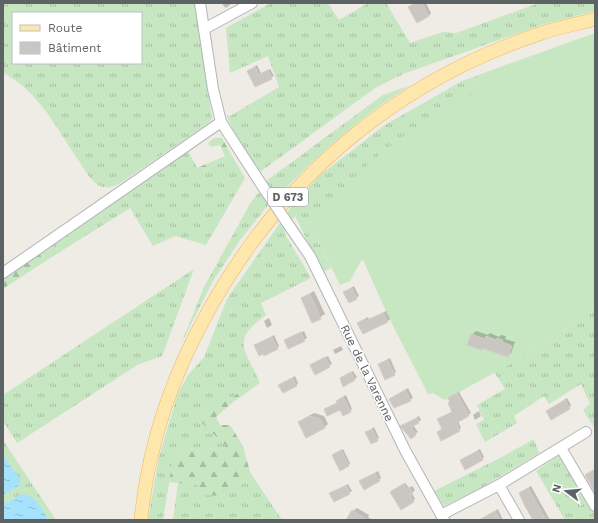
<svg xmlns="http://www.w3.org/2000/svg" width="598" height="523" viewBox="0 0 598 523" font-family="'Work Sans',sans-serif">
<defs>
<pattern id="grass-tufts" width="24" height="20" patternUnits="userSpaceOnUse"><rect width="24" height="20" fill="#c7e6c2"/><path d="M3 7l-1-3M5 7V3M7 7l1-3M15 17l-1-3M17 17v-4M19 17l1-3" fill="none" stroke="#a5bea1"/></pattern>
<pattern id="forest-firs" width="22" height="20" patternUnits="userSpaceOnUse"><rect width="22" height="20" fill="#c7e6c2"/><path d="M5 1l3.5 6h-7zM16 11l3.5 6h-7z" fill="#a5bea1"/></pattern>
<pattern id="water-ripples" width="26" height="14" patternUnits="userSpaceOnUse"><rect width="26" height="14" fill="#a7e2fd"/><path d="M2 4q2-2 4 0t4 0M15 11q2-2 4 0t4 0" fill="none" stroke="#8bbbd0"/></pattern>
</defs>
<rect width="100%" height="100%" fill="#efece5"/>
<!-- grass -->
<g fill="url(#grass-tufts)" fill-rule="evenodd">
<path d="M 3,3 L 196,3 L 212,119 L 207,124 L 119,184 C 112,187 104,189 98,185 C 90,180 84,169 79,161 C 56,128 40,92 3,73 ZM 13,13 L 141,13 L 141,63 L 13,63 Z"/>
<polygon points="271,3 328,3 339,20 368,3 386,3 410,43 443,32 456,33 539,3 595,3 595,11 541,25 403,74 375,88 260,172 240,144 226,115 230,116 279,87 268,56 230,73 226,28"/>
<path d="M 489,71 L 474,83 L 475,91 L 471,95 L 417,127 L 307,224 L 315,235 L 331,268 L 323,272 L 295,216 L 285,231 L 286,236 L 311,278 L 261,303 L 266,315 C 230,341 245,348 260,383 L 198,414 L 227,446 L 174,454 L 163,520 L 148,520 L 159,457 L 178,393 L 189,374 L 204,357 L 227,299 L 291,207 L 319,176 L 385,125 L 462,81 Z"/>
<path d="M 411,85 C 359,117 319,154 277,197 L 266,181 L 383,95 Z"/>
<polygon points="188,151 200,173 232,156 245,178 206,245 175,236 153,246 130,208 63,250 50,247"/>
<polygon points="260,191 269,204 240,240 213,281 181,344 204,287 251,202"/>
<polygon points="194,269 162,356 139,364 17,443 3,421 3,395"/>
<polygon points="595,309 595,429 583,410 590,404 581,384 549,404 544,396 514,416 517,423 485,442 476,424 484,420 477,405 505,389 494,372 519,359"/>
<polygon points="534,439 539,453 478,490 444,506 434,491 500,458"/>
<polygon points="3,440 56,520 48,520 35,500 22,494 3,505 3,495 20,485 20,480 3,455"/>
<polygon points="558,456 564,460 595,513 595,520 565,520 536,471"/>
<polygon points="250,472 282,520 173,520 178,483 239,486"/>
</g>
<!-- forest -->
<g fill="url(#forest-firs)">
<polygon points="214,138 222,138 232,156 200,173 197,168 225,156 220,145 211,147 208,143"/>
<polygon points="50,247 63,250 4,288 3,279"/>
<polygon points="260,383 232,403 216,417 220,425 230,425 243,446 250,472 239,486 229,487 220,496 205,495 197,485 169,482 174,454 226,446 201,422 198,414"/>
</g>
<!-- pitch -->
<path fill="#c7e6c2" d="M 595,33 L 595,309 L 519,359 L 445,400 L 433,393 L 428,394 L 389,318 L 363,260 L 361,261 L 350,281 L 340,285 L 315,235 L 307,224 C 341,189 376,154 416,127 C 434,116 453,106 471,95 L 475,91 L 474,83 L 489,71 Z"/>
<!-- water -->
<g fill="url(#water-ripples)">
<polygon points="3,455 20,479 20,485 3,495"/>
<path d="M 22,494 C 36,495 42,509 48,520 L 3,520 L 3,505 Z"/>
</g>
<!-- shadow -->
<g fill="#0003">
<polygon points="221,3 232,3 226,8"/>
<polygon points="414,3 426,3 431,13 429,16 409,7"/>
<polygon points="257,65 261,73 270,69 274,76 255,86 248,71"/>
<polygon points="354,286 359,296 349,302 344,292"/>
<polygon points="314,291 325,314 313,322 302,298"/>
<polygon points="386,311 390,319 388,321 363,333 358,323 361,321 368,317 369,319"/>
<polygon points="269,318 272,325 267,328 264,321"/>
<polygon points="304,331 307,338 304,340 285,341"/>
<polygon points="476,331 488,335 490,333 499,337 501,335 506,336 505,339 515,342 511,353 508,356 472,335"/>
<polygon points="274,335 279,346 277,348 255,345"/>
<polygon points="341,346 343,350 335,354 333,350"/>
<polygon points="328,356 332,364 315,373 311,365"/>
<polygon points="390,358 396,372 394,374 379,364"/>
<polygon points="353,371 357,377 354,380 341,378"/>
<polygon points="295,376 298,383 296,386 280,385"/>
<polygon points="408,388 413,398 410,400 390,399"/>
<polygon points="459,392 471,413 458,421 461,428 459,430 438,432 443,428 439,419 453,411 451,396"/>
<polygon points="346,395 352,409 350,411 328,408 338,403 339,399"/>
<polygon points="567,398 571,405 569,408 547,411"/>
<polygon points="479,411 481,416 475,420 473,415"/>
<polygon points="314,413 324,416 328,424 324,428 299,422"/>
<polygon points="419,416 421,420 413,425 418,432 415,434 402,426"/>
<polygon points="374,427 379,438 377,440 367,432"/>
<polygon points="343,449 350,463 348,466 333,455"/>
<polygon points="480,449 484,457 482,459 461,460"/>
<polygon points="378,471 381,478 379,480 360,481"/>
<polygon points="405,483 409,488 412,486 415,490 412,493 415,499 413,501 391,492"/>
<polygon points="348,484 352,491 349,493 330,493"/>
<polygon points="531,486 550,520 536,520 520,493"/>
<polygon points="357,508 369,515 368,517 372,520 351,520 353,511"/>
<polygon points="498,509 503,520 490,520 487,516"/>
</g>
<!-- building -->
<g fill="#cac7c2" stroke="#d4cdc4">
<polygon points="415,3 422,3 429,16 417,23 408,7"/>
<polygon points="255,67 259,75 268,70 272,79 255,87 247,71"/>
<polygon points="352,288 357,299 349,303 343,292"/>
<polygon points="310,294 321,319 312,323 301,298"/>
<polygon points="383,313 388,322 363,334 357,323 365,319 366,321"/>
<polygon points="301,332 305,341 288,349 284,340"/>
<polygon points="471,334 485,339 486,336 496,340 497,338 503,340 502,342 512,346 508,357 482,348 481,350 467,345"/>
<polygon points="272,337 278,349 264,356 263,354 259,356 254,345"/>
<polygon points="325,357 330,367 315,375 310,365"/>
<polygon points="387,360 395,375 385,380 378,364"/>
<polygon points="351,372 355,380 343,387 340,378"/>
<polygon points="292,378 297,386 283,393 278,385"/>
<polygon points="405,390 411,401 394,408 389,399"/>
<polygon points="457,393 469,416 456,423 460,431 441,441 437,432 442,429 437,419 452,412 448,403 450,402 448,398"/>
<polygon points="343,397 351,412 343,416 340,410 327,416 324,409 337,403 336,401"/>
<polygon points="565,400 570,409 551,420 546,411"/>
<polygon points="309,416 320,419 325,428 306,438 298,422"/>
<polygon points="417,418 419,423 411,427 416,435 411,439 400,426"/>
<polygon points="372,429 378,441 371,444 365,432"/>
<polygon points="341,450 349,466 340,471 332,455"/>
<polygon points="478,451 483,460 465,470 460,460"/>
<polygon points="595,469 595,493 585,475"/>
<polygon points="375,473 380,481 364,490 359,481"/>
<polygon points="403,484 406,489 409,487 413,494 410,495 414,502 401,510 390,492"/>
<polygon points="346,486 350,494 334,502 329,493"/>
<polygon points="528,488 546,520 533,520 525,506 519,493"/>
<polygon points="352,510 367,520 346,520"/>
<polygon points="495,511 500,520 479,520"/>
</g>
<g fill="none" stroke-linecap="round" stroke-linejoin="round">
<defs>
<g id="minor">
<polyline points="200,3 213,89 221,122 265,190"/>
<polyline points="204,29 252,3"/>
<polyline points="290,227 310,256 406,452 444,520"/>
<polyline points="3,273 221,122"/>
<polyline points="561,448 595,506"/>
<polyline points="499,485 519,520"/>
<polyline points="441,515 499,485 586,432"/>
</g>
<path id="major" d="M 141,520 C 148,445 173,373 210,308 C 284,176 398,80 542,33 C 559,27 578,24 595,19"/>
</defs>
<!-- minor casing -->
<use href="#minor" stroke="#b3b6ba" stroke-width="12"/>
<!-- major casing -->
<use href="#major" stroke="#efb55e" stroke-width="14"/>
<!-- minor -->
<use href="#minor" stroke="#fff" stroke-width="10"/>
<!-- major -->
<use href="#major" stroke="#fee7ac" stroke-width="13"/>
<defs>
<polyline id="minor-bridge" points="265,190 290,227"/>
</defs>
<!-- minor-bridge casing -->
<use href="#minor-bridge" stroke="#b3b6ba" stroke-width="12" stroke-linecap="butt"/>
<!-- minor-bridge -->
<use href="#minor-bridge" stroke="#fff" stroke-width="10"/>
</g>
<g text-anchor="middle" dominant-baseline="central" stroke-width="3" stroke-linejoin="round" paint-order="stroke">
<!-- shield labels -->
<rect fill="#fff" stroke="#8e9193" stroke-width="1" x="268" y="188" width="40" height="18" rx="3"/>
<g font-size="11" font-weight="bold" fill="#5d6265">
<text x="288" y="197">D 673</text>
</g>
<!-- street labels -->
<g font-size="12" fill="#5d6265" stroke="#fff">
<text transform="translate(367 373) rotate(64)">Rue de la Varenne</text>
</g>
</g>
<!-- border -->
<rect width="598" height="523" fill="none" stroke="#5d6265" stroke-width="8"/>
<!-- legend -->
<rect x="12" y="12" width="130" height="52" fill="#ffffff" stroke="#bec0c1"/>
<rect x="20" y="25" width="20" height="6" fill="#fee7ac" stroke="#bec0c1"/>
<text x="48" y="32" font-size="12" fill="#5d6265">Route</text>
<rect x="20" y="42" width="20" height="12" fill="#cac7c2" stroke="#bec0c1"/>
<text x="48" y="52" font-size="12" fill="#5d6265">Bâtiment</text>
<!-- north arrow -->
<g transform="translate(566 491) rotate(286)" stroke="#ffffff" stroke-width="3" paint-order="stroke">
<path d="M0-3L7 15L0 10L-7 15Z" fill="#5d6265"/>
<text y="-6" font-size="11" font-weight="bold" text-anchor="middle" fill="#5d6265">N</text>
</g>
</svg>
